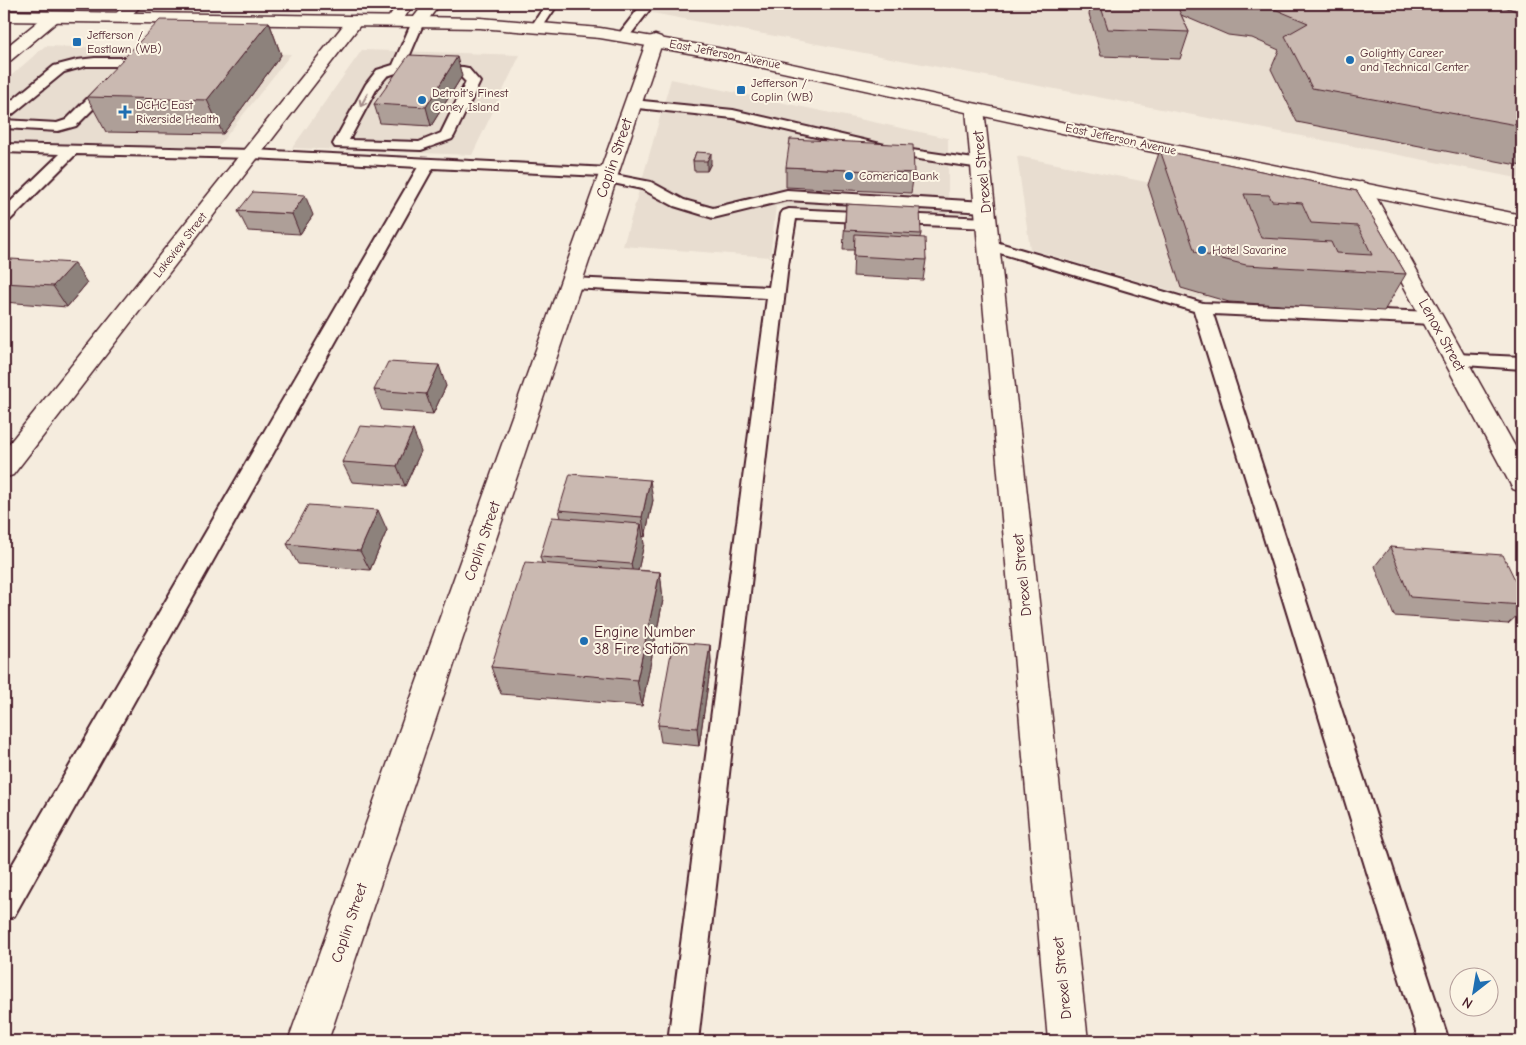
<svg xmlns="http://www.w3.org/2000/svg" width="1526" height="1045" viewBox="0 0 1526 1045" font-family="'Comic Neue',sans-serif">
<rect width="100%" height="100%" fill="#f5ecde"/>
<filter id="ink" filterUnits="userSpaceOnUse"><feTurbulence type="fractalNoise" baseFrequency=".02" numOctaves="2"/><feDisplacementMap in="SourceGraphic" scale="10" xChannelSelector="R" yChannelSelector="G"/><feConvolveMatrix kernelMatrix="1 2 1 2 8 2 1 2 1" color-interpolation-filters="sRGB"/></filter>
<g filter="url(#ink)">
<!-- built -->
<g fill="#e8ddd0">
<polygon points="605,4 1522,4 1522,179 1198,116"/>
<polygon points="45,46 291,54 216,149 4,141 4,82"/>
<polygon points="362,50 520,55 472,155 292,148"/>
<polygon points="671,79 948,138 948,216 776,206 770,257 623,246"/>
<polygon points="1017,156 1345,222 1391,311 1193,297 1030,249"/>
</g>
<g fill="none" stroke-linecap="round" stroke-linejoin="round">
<defs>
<g id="lane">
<polygon points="546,4 558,4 542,28 534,28 532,25"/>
<polygon points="642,4 654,4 628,38 620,38 618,35"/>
<path d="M 418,18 L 424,22 L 406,64 L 463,67 L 468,68 L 480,82 L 454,136 L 452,139 L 421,150 L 335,147 L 333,144 L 366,84 L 377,70 L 393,65 L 412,22 ZM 399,72 L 459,75 L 466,82 L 441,133 L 419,142 L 349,140 L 377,88 L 387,76 Z"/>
<polygon points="95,58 133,58 139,62 133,66 86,66 64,72 9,117 4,118 4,107 54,66 77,60"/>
<polygon points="111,79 118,83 116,86 76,126 58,131 4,128 4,120 57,123 66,120 106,80"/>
<polygon points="633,100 733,110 898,148 981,160 986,161 988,164 986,167 981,168 898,156 733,118 628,107 626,104 628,101"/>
<polygon points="4,144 253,150 609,168 614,169 616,172 615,175 651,182 684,200 713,208 787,190 985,202 991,204 993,207 991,210 985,212 787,200 713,218 674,206 642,189 603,181 600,178 602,176 433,168 14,916 4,920 4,879 418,167 253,158 76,154 10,220 4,222 4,208 60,154 4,152"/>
<polygon points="789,209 987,218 993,220 995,223 993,226 987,228 796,219 788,265 698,1041 668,1041 767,298 571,288 565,287 563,283 565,279 571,278 769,287 781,214 783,211"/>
<polygon points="989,240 1203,303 1433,312 1439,314 1442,318 1439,322 1433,324 1213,314 1449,1041 1419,1041 1194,311 983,248 981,245 983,242"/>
<polygon points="1456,354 1522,357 1522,369 1450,364 1447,360 1450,356"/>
</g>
<g id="street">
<polygon points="126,4 143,4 125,21 113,21 111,18"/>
<polygon points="398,4 414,4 399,25 387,25 385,22"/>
<polygon points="424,4 440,4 424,25 412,25 410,22"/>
<polygon points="53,12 59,14 61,17 59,20 10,61 4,62 4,49 47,14"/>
<polygon points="355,16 361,18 363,21 361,24 13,475 4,478 4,450 349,18"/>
<polygon points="655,35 661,37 663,40 328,1041 288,1041 647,40 649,37"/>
<polygon points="975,104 981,105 984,109 1088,1041 1048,1041 966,109 969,105"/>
<polygon points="1361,182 1368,184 1371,188 1522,459 1522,492 1513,489 1351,188 1354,184"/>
</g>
<polygon id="secondary" points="4,11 480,18 600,28 718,48 1094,129 1522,215 1522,227 1094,140 718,58 600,38 480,28 4,21"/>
</defs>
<!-- lane casing -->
<use href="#lane" stroke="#4a1f2b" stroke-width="4"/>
<!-- street casing -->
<use href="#street" stroke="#4a1f2b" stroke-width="3"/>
<!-- secondary casing -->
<use href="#secondary" stroke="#4a1f2b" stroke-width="3"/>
<!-- lane -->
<use href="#lane" fill="#fcf5e5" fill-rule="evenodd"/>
<!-- street -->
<use href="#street" fill="#fcf5e5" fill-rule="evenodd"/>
<!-- secondary -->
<use href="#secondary" fill="#fcf5e5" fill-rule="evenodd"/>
</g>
<!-- wall -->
<g fill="#ae9f98" stroke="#4a1f2b">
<polygon points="1092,4 1496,4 1522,13 1522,166 1297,122 1271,69 1279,50 1252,38 1228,35 1181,15 1189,32 1180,59 1101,56 1089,14"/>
<polygon points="269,22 281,55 223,134 106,132 87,97"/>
<polygon points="462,76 431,126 380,123 374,104"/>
<polygon points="1160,150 1357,191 1406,274 1384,311 1229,302 1181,288 1148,185"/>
<polygon points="696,152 711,163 707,171 694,171 693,161"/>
<polygon points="786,167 914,173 911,193 786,187"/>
<polygon points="846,204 921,234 920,237 926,260 923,280 853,276 854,250 843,250"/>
<polygon points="238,211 313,215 300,234 248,231"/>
<polygon points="4,266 87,283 67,307 4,302"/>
<polygon points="446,386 433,414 382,410 374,390"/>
<polygon points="421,451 405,486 352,482 342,462"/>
<polygon points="653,500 645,537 642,536 644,544 638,570 660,572 663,600 642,706 501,694 491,667 542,563 540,557 561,518 559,510"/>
<polygon points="387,530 370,570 298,564 287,544"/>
<polygon points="1390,547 1522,594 1522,611 1508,624 1394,616 1375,566"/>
<polygon points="710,645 711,663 699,746 661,742 658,725"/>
<polygon points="1522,923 1522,946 1515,927"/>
</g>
<!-- shaded-wall -->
<g fill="#8d827c" stroke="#4a1f2b">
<polygon points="269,22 281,55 223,134 207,100"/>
<polygon points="457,57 462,76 431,126 426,107"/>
<polygon points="711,153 711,163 707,171 707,161"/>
<polygon points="305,195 313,215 300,234 292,214"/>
<polygon points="74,263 87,283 67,307 53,286"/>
<polygon points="439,365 446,386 433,414 426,394"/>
<polygon points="413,430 421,451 405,486 397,466"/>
<polygon points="650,480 653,500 645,537 642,517"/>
<polygon points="378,510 387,530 370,570 360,551"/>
<polygon points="641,524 644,544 635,584 631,564"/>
<polygon points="660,572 663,600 642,706 637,680"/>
<polygon points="710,645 711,663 699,746 697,728"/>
</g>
<!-- building -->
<g fill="#cab9b1" stroke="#4a1f2b" fill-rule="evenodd">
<polygon points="1100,4 1176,4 1189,32 1108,29"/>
<polygon points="1255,4 1496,4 1522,13 1522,126 1312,88 1285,36 1308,23 1265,5"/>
<polygon points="160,20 269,22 207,100 87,97"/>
<polygon points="409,55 457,57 426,107 374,104"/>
<polygon points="790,139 913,145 914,173 786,167"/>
<path d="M 1160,150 L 1357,191 L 1406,274 L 1246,265 L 1195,252 ZM 1244,194 L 1269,195 L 1272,201 L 1302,203 L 1311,223 L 1358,226 L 1372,255 L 1336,253 L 1331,242 L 1261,238 Z"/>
<polygon points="696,152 711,153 707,161 693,161"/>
<polygon points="253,192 305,195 292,214 238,211"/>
<polygon points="846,204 920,208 921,234 845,230"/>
<polygon points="855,234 925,238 926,260 854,256"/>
<polygon points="11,259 74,263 53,286 4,283 4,266"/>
<polygon points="388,362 439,365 426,394 374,390"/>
<polygon points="360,426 413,430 397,466 342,462"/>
<polygon points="570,474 650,480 642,517 559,510"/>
<polygon points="308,505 378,510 360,551 287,544"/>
<polygon points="552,517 641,524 631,564 540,557"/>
<polygon points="1390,547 1503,555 1522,594 1522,605 1410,597"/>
<polygon points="525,562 660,572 637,680 491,667"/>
<polygon points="673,642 710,645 697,728 658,725"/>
</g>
<!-- one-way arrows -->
<defs><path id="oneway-shaft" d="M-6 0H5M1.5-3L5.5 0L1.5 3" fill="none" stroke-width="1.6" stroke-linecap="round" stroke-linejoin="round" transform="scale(1.25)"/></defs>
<use stroke="#a38a88" href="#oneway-shaft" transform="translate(364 100) rotate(119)"/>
</g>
<!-- markers -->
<g fill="#1f6fb2" stroke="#fcf5e5" stroke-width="2">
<rect x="72" y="37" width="10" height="10" rx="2.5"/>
<circle cx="1350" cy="60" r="5"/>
<rect x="736" y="85" width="10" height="10" rx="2.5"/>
<circle cx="422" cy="100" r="5"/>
<path d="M122.5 104.5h5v5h5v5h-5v5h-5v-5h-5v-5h5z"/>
<circle cx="849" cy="176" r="5"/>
<circle cx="1202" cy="250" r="5"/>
<circle cx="584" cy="641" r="5"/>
</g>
<g text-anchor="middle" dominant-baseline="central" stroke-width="4" stroke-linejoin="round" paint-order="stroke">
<!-- far-poi labels -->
<g font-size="12" fill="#4a1f2b" stroke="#fcf5e5" text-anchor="start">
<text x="87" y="35">Jefferson /<tspan x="87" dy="14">Eastlawn (WB)</tspan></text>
<text x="1360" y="53">Golightly Career<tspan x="1360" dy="14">and Technical Center</tspan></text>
<text x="751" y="83">Jefferson /<tspan x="751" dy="14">Coplin (WB)</tspan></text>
<text x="432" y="93">Detroit's Finest<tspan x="432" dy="14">Coney Island</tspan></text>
<text x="136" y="105">DCHC East<tspan x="136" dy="14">Riverside Health</tspan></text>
<text x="859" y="176">Comerica Bank</text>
<text x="1212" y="250">Hotel Savarine</text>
</g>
<!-- far-street labels -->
<g font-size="12" fill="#4a1f2b" stroke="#fcf5e5">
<text transform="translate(725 54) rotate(11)">East Jefferson Avenue</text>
<text transform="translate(1121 139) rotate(12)">East Jefferson Avenue</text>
<text transform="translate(180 245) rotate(-52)">Lakeview Street</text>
</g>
<!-- street labels -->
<g font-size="15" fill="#4a1f2b" stroke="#fcf5e5">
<text transform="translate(614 158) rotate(-71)">Coplin Street</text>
<text transform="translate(982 172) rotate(-96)">Drexel Street</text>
<text transform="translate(1442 335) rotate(61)">Lenox Street</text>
<text transform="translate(482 541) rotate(-71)">Coplin Street</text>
<text transform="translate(1022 575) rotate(-96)">Drexel Street</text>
<text transform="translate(349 923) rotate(-71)">Coplin Street</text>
<text transform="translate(1062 978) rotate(-96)">Drexel Street</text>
</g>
<!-- poi labels -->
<g font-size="15" fill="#4a1f2b" stroke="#fcf5e5" text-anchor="start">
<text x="594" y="632">Engine Number<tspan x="594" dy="17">38 Fire Station</tspan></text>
</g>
</g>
<!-- margin -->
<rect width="1526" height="1045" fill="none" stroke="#fcf5e5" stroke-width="20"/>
<rect x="10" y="10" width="1506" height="1025" fill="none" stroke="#4a1f2b" stroke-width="2" filter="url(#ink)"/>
<!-- north arrow -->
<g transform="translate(1474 992) rotate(211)"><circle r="24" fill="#fcf5e5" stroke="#b59f9b"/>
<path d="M0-4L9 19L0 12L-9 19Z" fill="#1f6fb2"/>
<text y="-8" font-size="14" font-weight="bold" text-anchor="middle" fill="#4a1f2b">N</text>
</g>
</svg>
